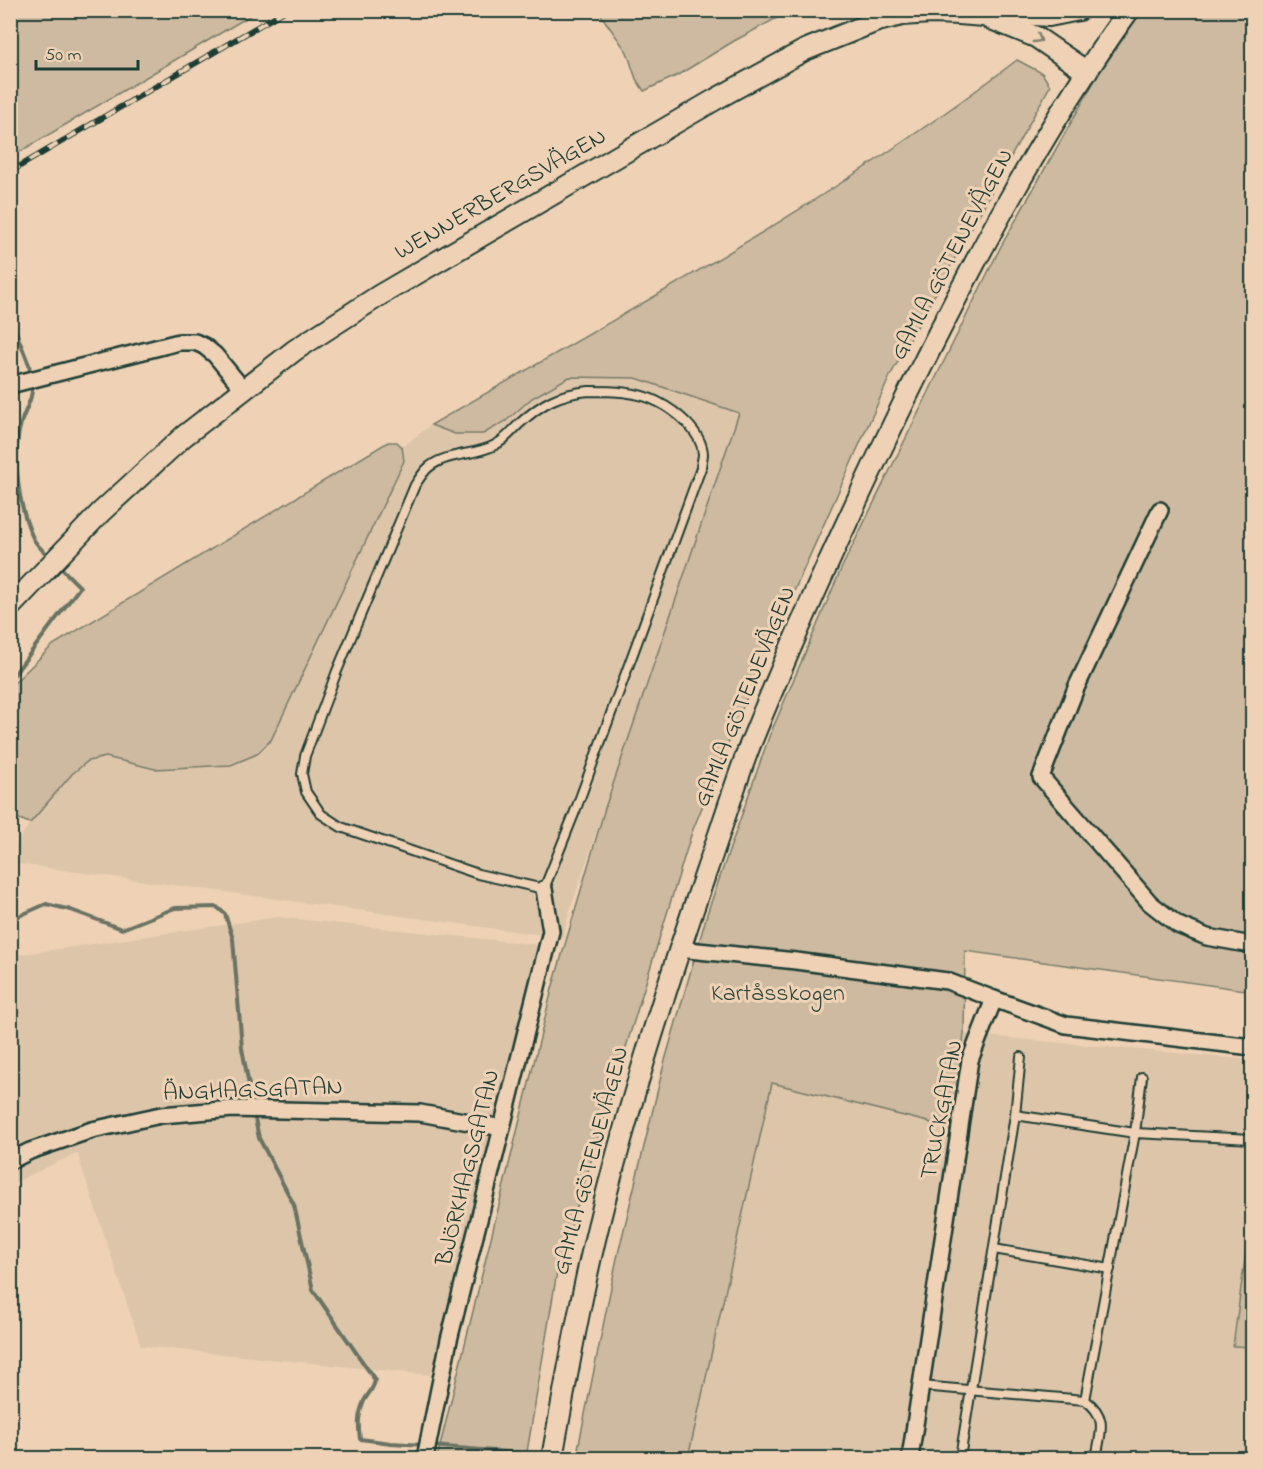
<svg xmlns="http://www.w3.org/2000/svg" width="1263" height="1469" viewBox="0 0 1263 1469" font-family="'Indie Flower',sans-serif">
<rect width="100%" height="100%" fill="#efd2b5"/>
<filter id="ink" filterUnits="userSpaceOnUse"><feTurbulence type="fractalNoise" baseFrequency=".0167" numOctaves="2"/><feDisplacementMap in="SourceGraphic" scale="12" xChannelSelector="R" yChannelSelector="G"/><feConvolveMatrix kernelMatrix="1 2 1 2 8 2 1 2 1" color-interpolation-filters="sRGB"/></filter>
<g filter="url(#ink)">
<!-- built -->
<g fill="#ddc5aa">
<polygon points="569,377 636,378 739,413 570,910 563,938 11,863 11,851 30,823 72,774 88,761 106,757 155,769 193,767 230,765 257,754 271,740 404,461 402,447 431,425 455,434 506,421 532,398"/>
<polygon points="278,917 540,945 430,1375 141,1346 77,1153 11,1184 10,956"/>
<polygon points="964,1034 1252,1060 1252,1208 1233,1346 1252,1347 1252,1458 688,1458 772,1083 952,1128"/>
</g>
<!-- green -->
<g fill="#cdbaa0" stroke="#767c6a" stroke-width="1.5">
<polygon points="11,10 258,10 258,11 11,157"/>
<polygon points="598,11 790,11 734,41 678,75 644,91 636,79 627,52"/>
<polygon points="1142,11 1252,11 1252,991 965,951 964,1034 952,1128 772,1083 688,1458 576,1458 617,1258 664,1064 708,911 769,737 842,567 1000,248 1098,75"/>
<path d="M 1017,60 L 1042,73 L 1050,86 L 890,376 L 749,692 L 692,832 L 557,1272 L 526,1458 L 437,1458 L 552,989 L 605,808 L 739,413 L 636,378 L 569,377 L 532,398 L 506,421 L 483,434 L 455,434 L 431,425 C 630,310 834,200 1017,60 Z"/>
<polygon points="388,442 397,442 402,447 404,461 271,740 257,754 231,765 155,769 106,757 88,761 72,774 30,823 11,816 11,686 53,645"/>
<polygon points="1252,1208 1252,1347 1233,1346"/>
</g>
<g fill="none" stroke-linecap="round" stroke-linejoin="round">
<!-- stream -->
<g stroke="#6b7363" stroke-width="4">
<polyline points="10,317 29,365 31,376"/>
<path d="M 32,384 C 34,399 23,412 20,427 C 12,459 19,510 34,540 C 38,546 44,552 50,557"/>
<polyline points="10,680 80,587 59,566"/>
<polyline points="10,920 46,904 71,910 122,929 175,908 217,907 225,914 233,939 242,1048 253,1107"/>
<path d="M 254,1114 L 259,1138 L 294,1205 L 313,1290 L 375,1380 C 374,1389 368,1393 364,1401 C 358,1414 358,1425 360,1439 L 391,1443 L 424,1445"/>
<polyline points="432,1446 547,1455"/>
<polyline points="557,1456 577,1458"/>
</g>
<defs>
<g id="service">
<path d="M 589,391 C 611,391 638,391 658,402 C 676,411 702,432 703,454 C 703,458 701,463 701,468 L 576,809 L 544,889 L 478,874 L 341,827 L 321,814 L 306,792 L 302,774 L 305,756 L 337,671 L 415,485 C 419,479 424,471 429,467 C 448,452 475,456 495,445 C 504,441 512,431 519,424 C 542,403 558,394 589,391 Z"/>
<polyline points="1015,1115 1021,1057"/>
<polyline points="994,1249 1110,1269"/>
<path d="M 921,1386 L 1085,1400 C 1109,1417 1100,1434 1096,1458"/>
<polyline points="1085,1400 1135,1133 1252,1139"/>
<polyline points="960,1458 1015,1115 1135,1133 1142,1077"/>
</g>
<g id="minor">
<polyline points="10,385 179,342 195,342 204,346 215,355 243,389"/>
<polyline points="1160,510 1076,688 1041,777 1150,903 1178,925 1207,937 1252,945"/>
<polyline points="679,949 796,961 947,981 994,999"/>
<polyline points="10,1161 30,1151 92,1130 161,1115 233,1109 420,1113 502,1128"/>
<polyline points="425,1458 449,1340 551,931 544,889"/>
<polyline points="910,1458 970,1060 994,999 1066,1025 1252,1047"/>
</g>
<g id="tertiary">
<polyline points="992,15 1022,14 1049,16 1079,10"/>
<polyline points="10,607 101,512 184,436 295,350 380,295 716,99 805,50 877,21 902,15 931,13 959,14 984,16 1036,37 1087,72"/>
<path d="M 552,1458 C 567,1376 581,1293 602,1211 C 631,1097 667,984 706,872 C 721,830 734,787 750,745 C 797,628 850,513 905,400 C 971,266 1041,132 1129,10"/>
</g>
</defs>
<!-- service casing -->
<use href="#service" stroke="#1f3d34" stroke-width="12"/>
<!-- minor casing -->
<use href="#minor" stroke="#1f3d34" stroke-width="20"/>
<!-- tertiary casing -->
<use href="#tertiary" stroke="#1f3d34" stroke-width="24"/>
<!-- service -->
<use href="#service" stroke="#efd2b5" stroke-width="8"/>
<!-- minor -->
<use href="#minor" stroke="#efd2b5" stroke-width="15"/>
<!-- tertiary -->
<use href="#tertiary" stroke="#efd2b5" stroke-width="20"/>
<defs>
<polyline id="rail" points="10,172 286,10"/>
</defs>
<!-- rail casing -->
<use href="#rail" stroke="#1f3d34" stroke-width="6"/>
<!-- rail -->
<use href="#rail" stroke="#efd2b5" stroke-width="4" stroke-dasharray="11" stroke-linecap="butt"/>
</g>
<!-- one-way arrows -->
<defs><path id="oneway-chevron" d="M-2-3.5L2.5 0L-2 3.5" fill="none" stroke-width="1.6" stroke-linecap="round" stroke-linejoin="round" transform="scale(1.5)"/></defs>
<use stroke="#7d806e" href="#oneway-chevron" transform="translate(1038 39) rotate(30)"/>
</g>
<g text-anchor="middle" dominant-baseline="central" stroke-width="6" stroke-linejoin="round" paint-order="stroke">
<!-- street labels -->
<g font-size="24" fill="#1f3d34" stroke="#efd2b5">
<text transform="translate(501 195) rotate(-30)">WENNERBERGSVÄGEN</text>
<text transform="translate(953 255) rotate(-62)">GAMLA GÖTENEVÄGEN</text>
<text transform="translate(746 697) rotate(-68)">GAMLA GÖTENEVÄGEN</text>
<text transform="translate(253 1091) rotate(-2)">ÄNGHAGSGATAN</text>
<text transform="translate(943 1110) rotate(-79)">TRUCKGATAN</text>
<text transform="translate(592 1161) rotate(-75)">GAMLA GÖTENEVÄGEN</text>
<text transform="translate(469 1168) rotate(-76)">BJÖRKHAGSGATAN</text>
</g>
<!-- park labels -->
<g font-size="24" fill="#304a3f" stroke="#efd2b5">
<text x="778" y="994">Kartåsskogen</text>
</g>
</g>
<!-- margin -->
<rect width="1263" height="1469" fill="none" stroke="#efd2b5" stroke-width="36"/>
<rect x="18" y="18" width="1227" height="1433" fill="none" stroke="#1f3d34" stroke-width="2" filter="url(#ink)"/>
<!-- scale -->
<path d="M36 60v9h102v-9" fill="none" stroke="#1f3d34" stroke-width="3"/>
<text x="45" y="60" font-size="18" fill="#1f3d34" stroke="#efd2b5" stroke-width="4.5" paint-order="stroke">50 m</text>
</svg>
